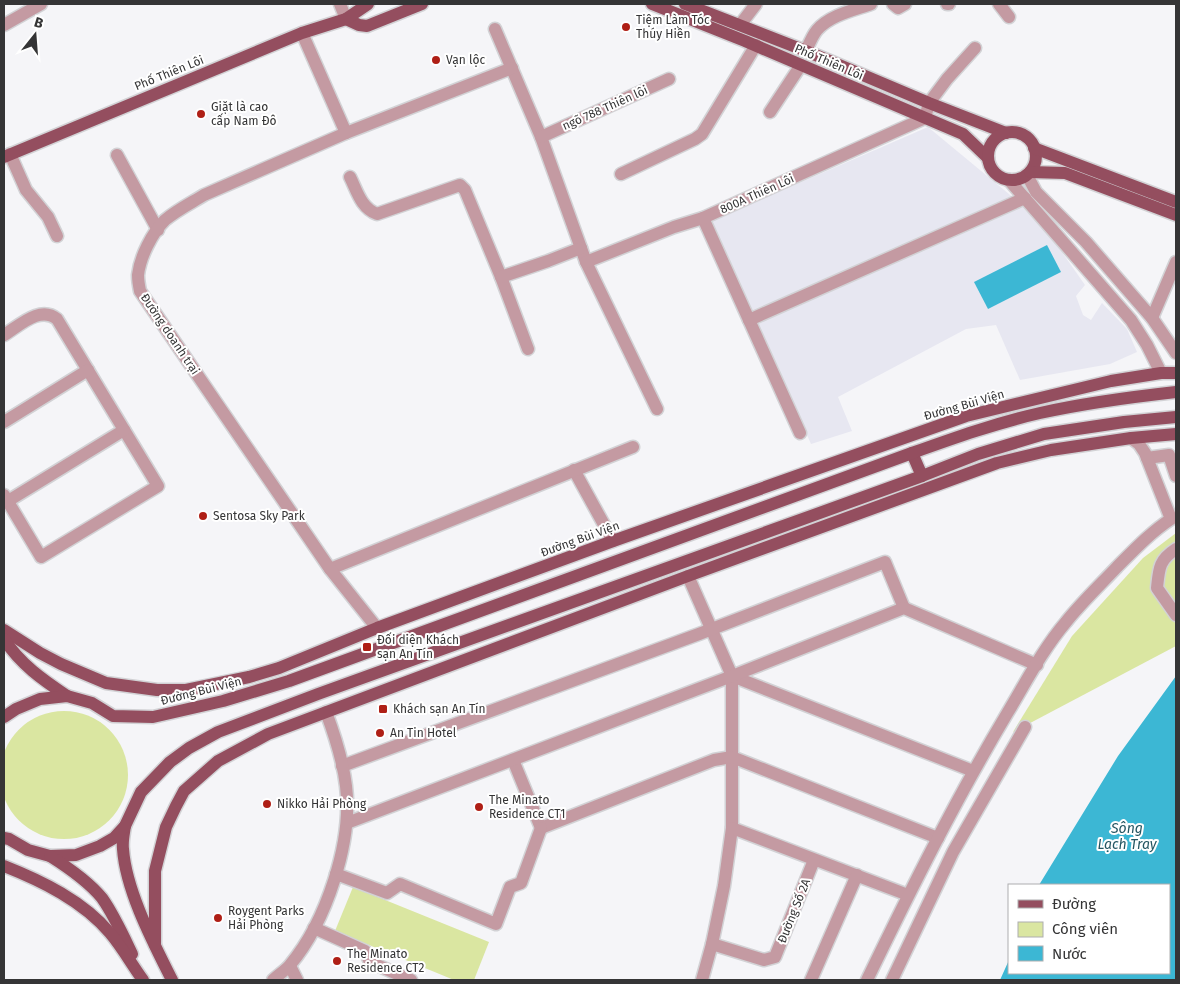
<svg xmlns="http://www.w3.org/2000/svg" width="1180" height="984" viewBox="0 0 1180 984" font-family="'Fira Sans',sans-serif">
<rect width="100%" height="100%" fill="#f5f5f8"/>
<!-- built -->
<polygon fill="#e7e7f1" points="928,127 1015,199 1057,245 1085,285 1076,296 1083,315 1091,320 1102,303 1127,329 1137,352 1110,364 1020,380 996,325 966,329 838,397 852,431 811,444 711,221"/>
<!-- green -->
<g fill="#dae6a1">
<polygon points="1176,533 1176,646 1013,732 1072,636 1143,558"/>
<circle cx="64" cy="775" r="64"/>
<polygon points="353,887 489,942 474,980 454,980 335,931"/>
</g>
<!-- water -->
<g fill="#3cb7d4">
<polygon points="1047,245 1061,272 988,309 974,282"/>
<polygon points="1176,676 1176,980 1000,980 1009,960 1009,973 1169,973 1169,885 1039,885 1118,756"/>
</g>
<g fill="none" stroke-linecap="round" stroke-linejoin="round">
<defs>
<g id="minor">
<polyline points="340,4 346,19"/>
<polyline points="893,4 898,8 905,4"/>
<polyline points="947,4 949,4"/>
<polyline points="999,4 1009,17"/>
<polyline points="4,25 41,4"/>
<polyline points="740,25 756,4"/>
<polyline points="495,29 541,137 586,262 657,409"/>
<polyline points="302,33 346,133"/>
<path d="M 806,51 C 809,44 812,36 817,30 C 830,15 854,10 871,4"/>
<polyline points="770,112 801,65"/>
<polyline points="541,137 669,79"/>
<polyline points="10,154 26,190 48,217 57,236"/>
<polyline points="117,155 158,230"/>
<polyline points="621,174 695,139 702,134 756,45"/>
<polyline points="1027,175 1036,192 1086,242 1152,318 1176,353"/>
<path d="M 350,177 C 357,191 361,208 377,214 L 460,185 L 465,190 L 501,277 L 528,349"/>
<polyline points="1009,180 1131,320 1147,345 1161,373"/>
<polyline points="703,218 800,433"/>
<polyline points="586,262 674,227 703,218 925,118 929,103 947,79 975,48"/>
<polyline points="501,277 548,261 581,248"/>
<polyline points="1152,318 1176,262"/>
<polyline points="749,320 1025,198"/>
<path d="M 4,335 C 19,326 40,305 57,319 L 158,486 L 41,557 L 4,495"/>
<polyline points="4,422 88,370"/>
<polyline points="1147,458 1169,455 1176,476"/>
<polyline points="574,470 613,541"/>
<polyline points="8,501 124,430"/>
<path d="M 1176,549 C 1159,560 1159,568 1157,588 L 1176,615"/>
<polyline points="330,569 633,447"/>
<polyline points="688,576 732,676 732,828 724,886 712,944 702,980"/>
<path d="M 377,628 L 330,569 L 140,291 C 139,286 138,280 138,275 C 140,257 152,233 165,220 C 177,210 191,203 204,195 L 346,133 L 512,68"/>
<polyline points="732,676 973,771"/>
<polyline points="513,760 541,828 714,760 732,757 938,838"/>
<polyline points="342,766 699,634 885,562 904,608"/>
<polyline points="347,823 732,676 904,608 1037,665"/>
<polyline points="732,828 908,895"/>
<polyline points="336,874 387,893 400,884 496,924 510,887 521,883 541,828"/>
<polyline points="314,928 365,951 370,962 411,980"/>
<polyline points="712,944 764,960 775,957 814,860"/>
<polyline points="290,966 297,980"/>
<path d="M 273,980 C 278,975 285,971 290,965 C 326,922 353,842 346,786 C 343,761 335,736 326,712"/>
<polyline points="811,980 857,875"/>
<path d="M 867,980 C 911,889 956,799 1008,712 C 1026,682 1043,649 1066,622 C 1081,603 1100,585 1117,567 C 1134,550 1151,532 1171,519 L 1145,453 L 1139,444 L 1131,438"/>
<polyline points="892,980 953,852 1025,727"/>
</g>
<g id="major">
<polyline points="652,4 745,41 963,134 988,158"/>
<polyline points="685,4 806,51 929,103 1006,133"/>
<polyline points="346,19 359,25 367,26 422,4"/>
<circle cx="1012" cy="156" r="24"/>
<polyline points="1034,148 1176,202"/>
<polyline points="4,157 302,33 346,19 368,4"/>
<polyline points="1030,172 1065,173 1176,215"/>
<polyline points="912,453 922,476"/>
<polyline points="4,630 40,653 61,664 106,683 157,690 186,690 249,677 279,668 377,628 613,541 966,416 1111,381 1161,373 1176,373"/>
<path d="M 4,639 C 20,664 43,680 67,696"/>
<path d="M 4,717 L 16,709 L 40,699 L 67,696 L 92,703 L 113,716 L 153,717 L 223,701 L 289,681 L 912,453 C 954,438 996,423 1040,413 C 1085,403 1131,397 1176,392"/>
<path d="M 125,826 C 124,833 122,841 123,849 C 126,891 153,942 172,980"/>
<polyline points="4,838 9,839 28,850 50,856 76,855 100,846 114,838 125,826 141,792 170,762 189,748 218,732 318,694 922,476 978,454 1044,434 1124,422 1176,417"/>
<path d="M 50,856 C 69,868 88,881 102,898 C 114,915 123,935 132,954"/>
<path d="M 4,866 C 42,881 83,901 110,933 C 122,947 132,965 143,980"/>
<polyline points="155,945 155,871 166,827 176,806 184,791 218,761 268,734 688,576 997,463 1051,450 1131,438 1176,434"/>
</g>
</defs>
<!-- minor casing -->
<use href="#minor" stroke="#d2d2d5" stroke-width="15"/>
<!-- major casing -->
<use href="#major" stroke="#d2d2d5" stroke-width="15"/>
<!-- minor -->
<use href="#minor" stroke="#c49aa2" stroke-width="12"/>
<!-- major -->
<use href="#major" stroke="#944e5f" stroke-width="12"/>
</g>
<!-- markers -->
<g fill="#af1f16" stroke="#fff" stroke-width="2">
<circle cx="626" cy="27" r="5"/>
<circle cx="436" cy="60" r="5"/>
<circle cx="201" cy="114" r="5"/>
<circle cx="203" cy="516" r="5"/>
<rect x="362" y="642" width="10" height="10" rx="2.5"/>
<rect x="378" y="704" width="10" height="10" rx="2.5"/>
<circle cx="380" cy="733" r="5"/>
<circle cx="267" cy="804" r="5"/>
<circle cx="479" cy="807" r="5"/>
<circle cx="218" cy="918" r="5"/>
<circle cx="337" cy="961" r="5"/>
</g>
<g text-anchor="middle" dominant-baseline="central" stroke-width="4" stroke-linejoin="round" paint-order="stroke">
<!-- poi labels -->
<g font-size="12" fill="#353536" stroke="#fff" text-anchor="start">
<text x="636" y="20">Tiệm Làm Tóc<tspan x="636" dy="14">Thúy Hiền</tspan></text>
<text x="446" y="60">Vạn lộc</text>
<text x="211" y="107">Giặt là cao<tspan x="211" dy="14">cấp Nam Đô</tspan></text>
<text x="213" y="516">Sentosa Sky Park</text>
<text x="377" y="640">Đối diện Khách<tspan x="377" dy="14">sạn An Tín</tspan></text>
<text x="393" y="709">Khách sạn An Tín</text>
<text x="390" y="733">An Tin Hotel</text>
<text x="489" y="800">The Minato<tspan x="489" dy="14">Residence CT1</tspan></text>
<text x="277" y="804">Nikko Hải Phòng</text>
<text x="228" y="911">Roygent Parks<tspan x="228" dy="14">Hải Phòng</tspan></text>
<text x="347" y="954">The Minato<tspan x="347" dy="14">Residence CT2</tspan></text>
</g>
<!-- street labels -->
<g font-size="12" fill="#353536" stroke="#fff">
<text transform="translate(829 62) rotate(23)">Phố Thiên Lôi</text>
<text transform="translate(169 73) rotate(-22)">Phố Thiên Lôi</text>
<text transform="translate(605 108) rotate(-24)">ngõ 788 Thiên lôi</text>
<text transform="translate(757 194) rotate(-24)">800A Thiên Lôi</text>
<text transform="translate(170 334) rotate(56)">Đường doanh trại</text>
<text transform="translate(964 405) rotate(-16)">Đường Bùi Viện</text>
<text transform="translate(580 539) rotate(-20)">Đường Bùi Viện</text>
<text transform="translate(201 691) rotate(-14)">Đường Bùi Viện</text>
<text transform="translate(794 911) rotate(-68)">Đường Số 2A</text>
</g>
<!-- water labels -->
<g font-size="14" font-style="italic" fill="#245662" stroke="#fff">
<text x="1127" y="828">Sông<tspan x="1127" dy="16">Lạch Tray</tspan></text>
</g>
</g>
<!-- border -->
<rect width="1180" height="984" fill="none" stroke="#353536" stroke-width="10"/>
<!-- legend -->
<rect x="1008" y="884" width="162" height="90" fill="#ffffff" stroke="#aeaeaf"/>
<rect x="1018" y="900" width="25" height="8" fill="#944e5f" stroke="#aeaeaf"/>
<text x="1052" y="909" font-size="15" fill="#353536">Đường</text>
<rect x="1018" y="922" width="25" height="15" fill="#dae6a1" stroke="#aeaeaf"/>
<text x="1052" y="934" font-size="15" fill="#353536">Công viên</text>
<rect x="1018" y="946" width="25" height="15" fill="#3cb7d4" stroke="#aeaeaf"/>
<text x="1052" y="959" font-size="15" fill="#353536">Nước</text>
<!-- north arrow -->
<g transform="translate(35 35) rotate(17)" stroke="#ffffff" stroke-width="4" paint-order="stroke">
<path d="M0-4L9 19L0 12L-9 19Z" fill="#353536"/>
<text y="-8" font-size="14" font-weight="bold" text-anchor="middle" fill="#353536">B</text>
</g>
</svg>
